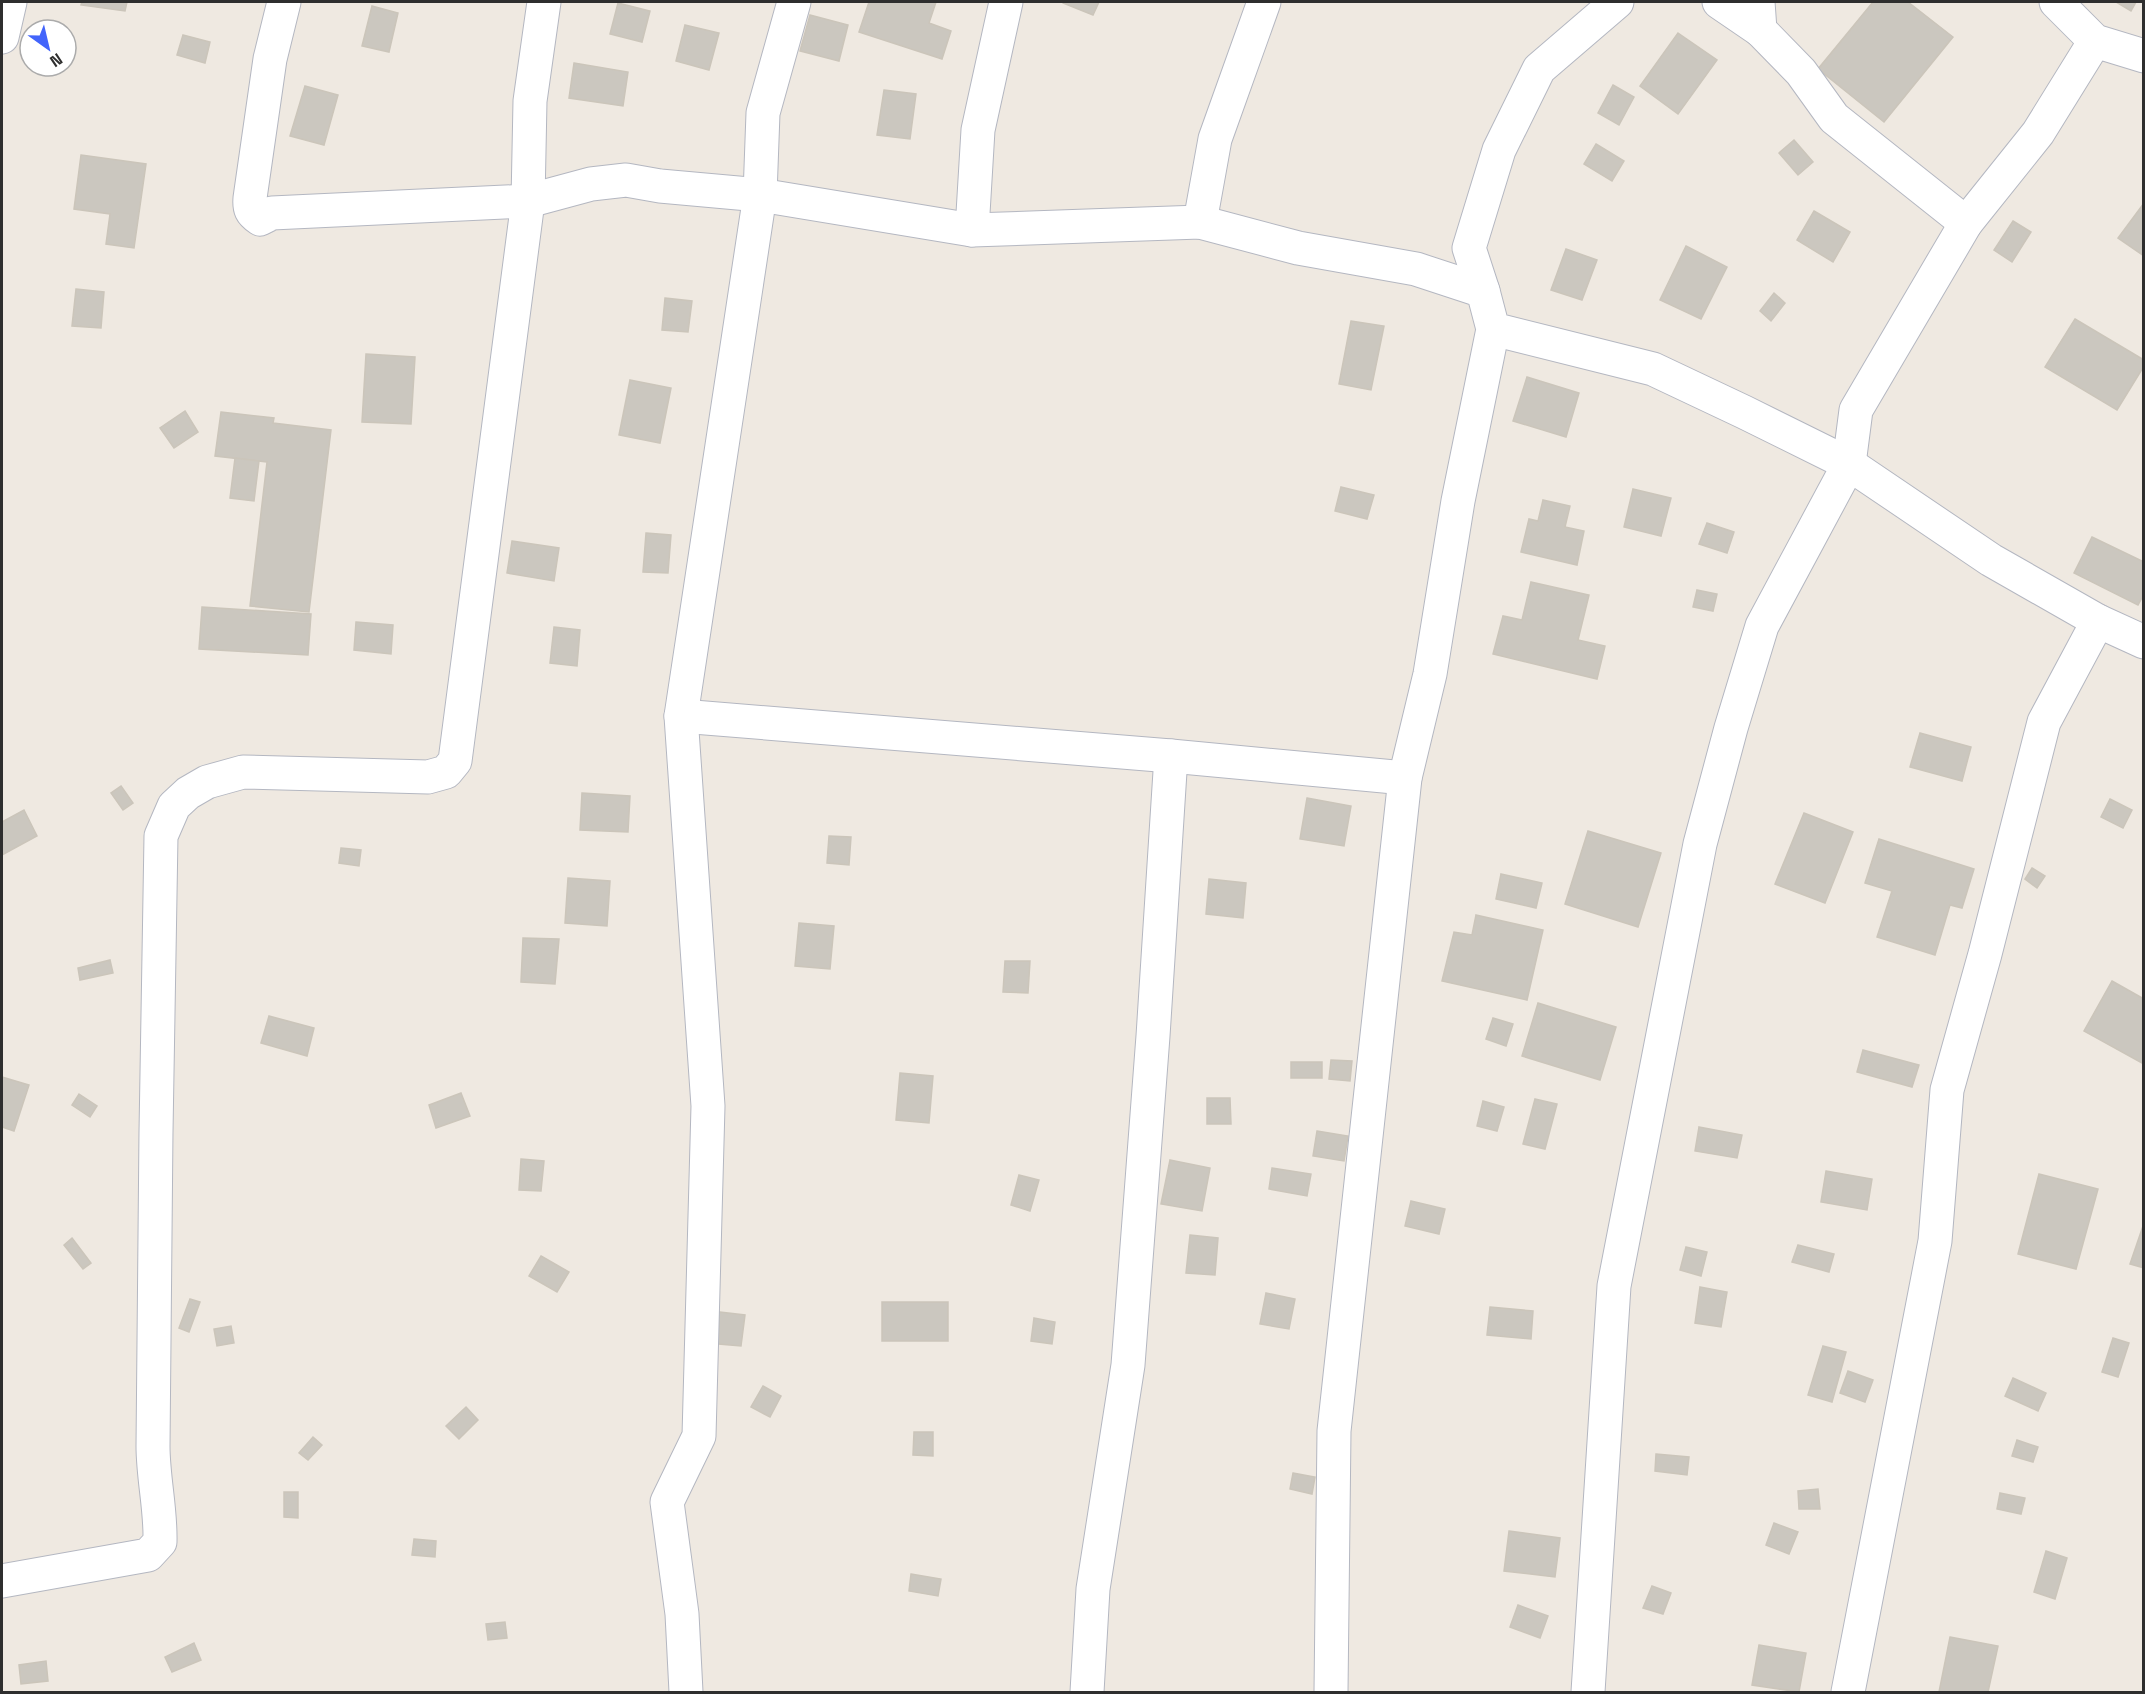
<svg xmlns="http://www.w3.org/2000/svg" width="2145" height="1694" viewBox="0 0 2145 1694" font-family="'Space Grotesk',sans-serif">
<rect width="100%" height="100%" fill="#efe9e1"/>
<!-- building -->
<g fill="#cbc7bf" stroke="#cbc5ba" stroke-width="1.5">
<polygon points="82,2 127,2 125,11 81,5"/>
<polygon points="869,2 936,2 929,23 951,31 942,59 859,32"/>
<polygon points="1063,2 1099,2 1093,15 1063,3"/>
<polygon points="1873,2 1908,2 1953,37 1884,122 1818,69"/>
<polygon points="2116,2 2136,2 2131,11"/>
<polygon points="618,3 650,11 642,42 610,34"/>
<polygon points="372,6 398,13 389,52 362,46"/>
<polygon points="810,15 848,25 839,61 800,51"/>
<polygon points="685,25 719,33 709,70 676,61"/>
<polygon points="1678,33 1717,60 1678,114 1640,86"/>
<polygon points="183,35 210,42 205,63 177,55"/>
<polygon points="574,63 628,72 623,106 569,98"/>
<polygon points="1613,85 1634,97 1619,125 1598,113"/>
<polygon points="305,86 338,95 324,145 290,136"/>
<polygon points="884,90 916,94 910,139 877,135"/>
<polygon points="1794,140 1813,162 1798,175 1779,153"/>
<polygon points="1596,144 1624,161 1612,181 1584,164"/>
<polygon points="81,155 146,164 134,248 106,244 110,214 74,209"/>
<polygon points="2144,203 2144,256 2118,238"/>
<polygon points="1814,211 1850,232 1833,262 1797,240"/>
<polygon points="2013,221 2031,232 2012,262 1994,250"/>
<polygon points="1686,246 1727,267 1701,319 1660,300"/>
<polygon points="1566,249 1597,260 1582,300 1551,290"/>
<polygon points="76,289 104,292 101,328 72,326"/>
<polygon points="1774,293 1785,303 1771,321 1760,311"/>
<polygon points="665,298 692,301 688,332 662,330"/>
<polygon points="2075,319 2144,360 2144,366 2117,410 2045,367"/>
<polygon points="1351,321 1384,326 1371,390 1339,384"/>
<polygon points="366,354 415,357 411,424 362,422"/>
<polygon points="1527,377 1579,393 1566,437 1513,421"/>
<polygon points="630,380 671,388 660,443 619,435"/>
<polygon points="185,411 198,432 174,448 160,428"/>
<polygon points="221,412 274,418 273,423 331,430 309,612 250,606 267,462 215,456"/>
<polygon points="235,458 259,461 254,501 230,498"/>
<polygon points="1341,487 1374,495 1367,519 1335,511"/>
<polygon points="1633,489 1671,498 1661,536 1624,527"/>
<polygon points="1543,500 1570,506 1565,527 1584,531 1577,565 1521,552 1529,519 1538,521"/>
<polygon points="1707,523 1734,532 1727,553 1699,544"/>
<polygon points="646,533 671,535 668,573 643,572"/>
<polygon points="2092,537 2144,562 2144,594 2138,605 2074,573"/>
<polygon points="512,541 559,548 554,581 507,573"/>
<polygon points="1531,582 1589,595 1578,640 1605,646 1597,679 1493,654 1503,616 1522,620"/>
<polygon points="1697,590 1717,594 1713,611 1693,607"/>
<polygon points="202,607 311,614 308,655 199,649"/>
<polygon points="356,622 393,625 391,654 354,650"/>
<polygon points="554,627 580,630 577,666 550,663"/>
<polygon points="1920,733 1971,747 1962,781 1910,767"/>
<polygon points="121,786 133,803 123,810 111,793"/>
<polygon points="582,793 630,796 628,832 580,830"/>
<polygon points="1307,798 1351,806 1344,846 1300,839"/>
<polygon points="2110,799 2132,810 2123,828 2101,817"/>
<polygon points="24,810 37,836 2,855 2,822"/>
<polygon points="1804,813 1853,832 1825,903 1775,884"/>
<polygon points="1588,831 1661,853 1638,927 1565,904"/>
<polygon points="829,836 851,837 849,865 827,863"/>
<polygon points="1879,839 1974,869 1962,908 1950,905 1935,955 1877,937 1892,891 1865,883"/>
<polygon points="341,848 361,850 359,866 339,863"/>
<polygon points="2032,868 2045,876 2037,888 2025,879"/>
<polygon points="1501,874 1542,883 1536,908 1496,899"/>
<polygon points="568,878 610,881 607,926 565,923"/>
<polygon points="1209,879 1246,883 1243,918 1206,914"/>
<polygon points="1476,915 1543,930 1527,1000 1442,981 1454,932 1472,935"/>
<polygon points="799,923 834,926 830,969 795,966"/>
<polygon points="523,938 559,939 555,984 521,982"/>
<polygon points="110,960 113,973 80,980 78,968"/>
<polygon points="1005,961 1030,961 1028,993 1003,992"/>
<polygon points="2112,981 2144,999 2144,1060 2142,1063 2084,1031"/>
<polygon points="1538,1003 1616,1027 1600,1080 1522,1056"/>
<polygon points="269,1016 314,1028 307,1056 261,1043"/>
<polygon points="1493,1018 1513,1024 1506,1046 1486,1039"/>
<polygon points="1863,1050 1919,1065 1912,1087 1857,1072"/>
<polygon points="1331,1060 1352,1061 1350,1081 1329,1079"/>
<rect x="1291" y="1062" width="31" height="16"/>
<polygon points="900,1073 933,1076 929,1123 896,1120"/>
<polygon points="2,1077 29,1085 14,1131 2,1127"/>
<polygon points="461,1093 470,1116 436,1128 429,1105"/>
<polygon points="79,1094 97,1106 90,1117 72,1105"/>
<polygon points="1207,1098 1230,1098 1231,1124 1207,1124"/>
<polygon points="1535,1099 1557,1104 1545,1149 1523,1144"/>
<polygon points="1483,1101 1504,1107 1497,1131 1477,1126"/>
<polygon points="1699,1127 1742,1135 1737,1158 1695,1151"/>
<polygon points="1317,1131 1348,1136 1344,1161 1313,1156"/>
<polygon points="521,1159 544,1161 541,1191 519,1190"/>
<polygon points="1170,1160 1210,1168 1202,1211 1161,1204"/>
<polygon points="1272,1168 1311,1174 1307,1196 1269,1189"/>
<polygon points="1826,1171 1872,1179 1867,1210 1821,1202"/>
<polygon points="2039,1174 2098,1189 2076,1269 2018,1254"/>
<polygon points="1019,1175 1039,1180 1030,1211 1011,1205"/>
<polygon points="1411,1201 1445,1209 1439,1234 1405,1226"/>
<polygon points="2144,1223 2144,1268 2130,1264"/>
<polygon points="1190,1235 1218,1238 1215,1275 1186,1273"/>
<polygon points="72,1238 91,1263 83,1269 64,1245"/>
<polygon points="1798,1245 1834,1254 1829,1272 1792,1262"/>
<polygon points="1686,1247 1707,1252 1701,1276 1680,1270"/>
<polygon points="541,1256 569,1272 557,1292 529,1276"/>
<polygon points="1700,1287 1727,1292 1721,1327 1695,1323"/>
<polygon points="1266,1293 1295,1299 1289,1329 1260,1324"/>
<polygon points="190,1299 200,1302 189,1332 179,1328"/>
<rect x="882" y="1302" width="66" height="39"/>
<polygon points="1490,1307 1533,1311 1531,1339 1487,1335"/>
<polygon points="711,1311 745,1315 741,1346 707,1343"/>
<polygon points="1034,1318 1055,1322 1052,1344 1031,1341"/>
<polygon points="231,1326 234,1343 217,1346 214,1329"/>
<polygon points="2113,1338 2129,1343 2118,1377 2102,1372"/>
<polygon points="1823,1346 1846,1352 1832,1402 1808,1395"/>
<polygon points="1848,1371 1873,1380 1865,1402 1840,1393"/>
<polygon points="2013,1378 2046,1393 2038,1411 2005,1396"/>
<polygon points="763,1386 781,1396 770,1417 751,1407"/>
<polygon points="466,1407 478,1420 459,1439 446,1426"/>
<polygon points="914,1432 933,1432 933,1456 913,1455"/>
<polygon points="313,1437 322,1445 308,1460 299,1453"/>
<polygon points="2017,1440 2038,1447 2033,1462 2012,1456"/>
<polygon points="1656,1454 1689,1457 1687,1475 1655,1471"/>
<polygon points="1293,1473 1315,1477 1312,1494 1290,1489"/>
<polygon points="1818,1489 1820,1509 1799,1509 1798,1491"/>
<polygon points="284,1492 298,1492 298,1518 284,1517"/>
<polygon points="2000,1493 2025,1498 2021,1514 1997,1509"/>
<polygon points="1774,1523 1798,1532 1789,1554 1766,1545"/>
<polygon points="1509,1531 1560,1538 1555,1577 1504,1571"/>
<polygon points="414,1539 436,1541 435,1557 412,1555"/>
<polygon points="2046,1551 2067,1558 2055,1599 2034,1592"/>
<polygon points="911,1574 941,1579 938,1596 909,1591"/>
<polygon points="1652,1586 1671,1593 1663,1614 1643,1608"/>
<polygon points="1518,1605 1548,1616 1540,1638 1510,1627"/>
<polygon points="505,1622 507,1638 488,1640 486,1624"/>
<polygon points="1950,1637 1998,1646 1988,1692 1939,1692"/>
<polygon points="194,1643 201,1660 172,1672 165,1657"/>
<polygon points="1759,1645 1806,1653 1799,1692 1752,1685"/>
<polygon points="46,1661 48,1681 21,1684 19,1665"/>
</g>
<g fill="none" stroke-linecap="round" stroke-linejoin="round">
<defs>
<g id="minor">
<path d="M 284,2 L 270,59 L 250,198 C 249,209 251,213 260,219 L 272,213 L 528,201 L 591,184 L 626,180 L 660,186 L 760,195 L 972,230 L 1200,222 L 1298,248 L 1416,269 L 1483,291 L 1493,329 L 1653,369 L 1744,412 L 1849,464 L 1991,560 L 2098,621 L 2144,642"/>
<polyline points="1719,2 1760,30"/>
<polyline points="1758,2 1760,30 1801,72 1834,118 1966,223"/>
<polyline points="2056,2 2095,41 2144,56"/>
<polyline points="2,37 10,2"/>
<polyline points="1200,222 1215,139 1264,2"/>
<polyline points="972,230 978,130 1006,2"/>
<polyline points="1483,291 1469,248 1499,150 1539,69 1617,2"/>
<polyline points="681,716 1171,756 1405,778"/>
<path d="M 2,1581 L 148,1555 L 160,1542 C 161,1510 153,1478 153,1446 C 154,1243 157,1039 161,836 L 174,806 L 188,793 L 207,782 L 243,772 L 428,777 L 446,772 L 455,761 L 528,201 L 530,101 L 544,2"/>
<polyline points="686,1692 682,1614 667,1502 699,1436 708,1106 681,716 760,195 763,113 794,2"/>
<polyline points="1087,1692 1093,1589 1128,1365 1153,1036 1171,756"/>
<polyline points="1331,1692 1334,1431 1405,778 1430,674 1458,501 1493,329"/>
<polyline points="1588,1692 1614,1286 1700,844 1731,728 1762,626 1849,464 1856,410 1966,223 2038,133 2095,41"/>
<polyline points="1848,1692 1935,1241 1947,1090 1985,954 2044,722 2098,621"/>
</g>
</defs>
<!-- minor casing -->
<use href="#minor" stroke="#b4b7c1" stroke-width="35"/>
<!-- minor -->
<use href="#minor" stroke="#fff" stroke-width="33"/>
</g>
<!-- border -->
<rect width="2145" height="1694" fill="none" stroke="#2e2e2e" stroke-width="6"/>
<!-- north arrow -->
<g transform="translate(48 48) rotate(146)"><circle r="28" fill="#ffffff" stroke="#ababab" stroke-width="1.5"/>
<path d="M0-4.5L10 22L0 15L-10 22Z" fill="#4264fb"/>
<text y="-9" font-size="16" font-weight="bold" text-anchor="middle" fill="#2e2e2e">N</text>
</g>
</svg>
